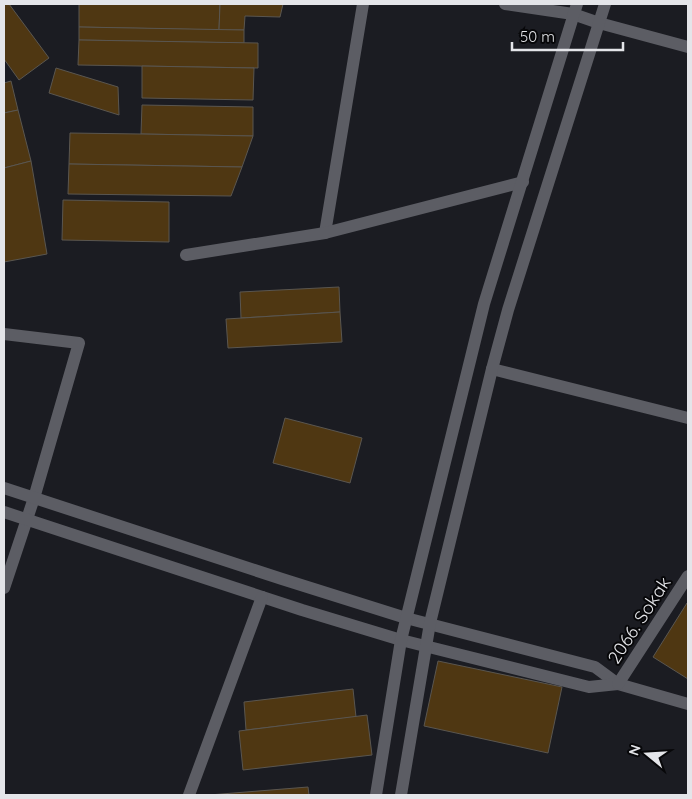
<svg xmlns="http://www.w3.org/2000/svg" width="692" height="799" viewBox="0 0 692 799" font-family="Quicksand,sans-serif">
<rect width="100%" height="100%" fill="#1b1c22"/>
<!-- building -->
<g fill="#4f3712" stroke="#5a5650">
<polygon points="4,4 9,4 49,58 19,80 4,59"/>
<polygon points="79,4 220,4 219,30 79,27"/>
<polygon points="198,4 283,4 280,17 245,16 244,30 219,30 220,4"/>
<polygon points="79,27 244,30 244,43 79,40"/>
<polygon points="79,40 258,43 258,68 78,65"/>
<polygon points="142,66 254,68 253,100 142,98"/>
<polygon points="56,68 118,87 119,115 49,93"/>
<polygon points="11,81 18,110 4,113 4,83"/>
<polygon points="142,105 253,107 253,136 141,134"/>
<polygon points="18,110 31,161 4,168 4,113"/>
<polygon points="70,133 141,134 253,136 242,167 69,164"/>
<polygon points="31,161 47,254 4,262 4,168"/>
<polygon points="69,164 242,167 231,196 68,194"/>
<polygon points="63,200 169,202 169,242 62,240"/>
<polygon points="339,287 340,312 241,318 240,292"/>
<polygon points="340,312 342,342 228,348 226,319"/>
<polygon points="285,418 362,438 350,483 273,463"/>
<polygon points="687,603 688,603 688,679 653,657"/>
<polygon points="438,661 562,687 548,753 424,726"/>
<polygon points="353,689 356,717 246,730 244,702"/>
<polygon points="367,715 372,755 243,770 239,731"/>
<polygon points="308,787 309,795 209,795"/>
</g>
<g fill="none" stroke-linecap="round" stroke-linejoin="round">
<!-- minor -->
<g stroke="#5c5d64" stroke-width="12">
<polyline points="505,4 573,14 599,23 688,47"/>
<polyline points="325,233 363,4"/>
<polyline points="186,255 325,233 523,182"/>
<polyline points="4,334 79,343 34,498 4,588"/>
<polyline points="492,369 688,418"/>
<polyline points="4,488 282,579 406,618 595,667 618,684 688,704"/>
<polyline points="4,512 302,610 401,640 589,687 618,684"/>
<polyline points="618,684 688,576"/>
<polyline points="189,795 262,597"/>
<polyline points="376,795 401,640 470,361 484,304 577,4"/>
<polyline points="401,795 430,623 492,369 508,310 605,4"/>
</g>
</g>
<g text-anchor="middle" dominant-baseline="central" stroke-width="4" stroke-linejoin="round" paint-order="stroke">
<!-- street labels -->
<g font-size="18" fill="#e4e5e9" stroke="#070709">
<text transform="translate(639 620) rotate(-57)">2066. Sokak</text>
</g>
</g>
<!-- border -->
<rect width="692" height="799" fill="none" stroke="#e4e5e9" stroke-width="10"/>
<!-- north arrow -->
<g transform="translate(647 754) rotate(288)" stroke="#070709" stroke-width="4" paint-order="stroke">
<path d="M0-4L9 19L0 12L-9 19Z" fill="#e4e5e9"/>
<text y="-8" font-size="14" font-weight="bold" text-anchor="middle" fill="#e4e5e9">N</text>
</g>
<!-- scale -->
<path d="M512 42v8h111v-8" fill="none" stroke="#e4e5e9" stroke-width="2.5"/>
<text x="520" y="42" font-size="15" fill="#e4e5e9" stroke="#070709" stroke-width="4" paint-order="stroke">50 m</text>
</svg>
